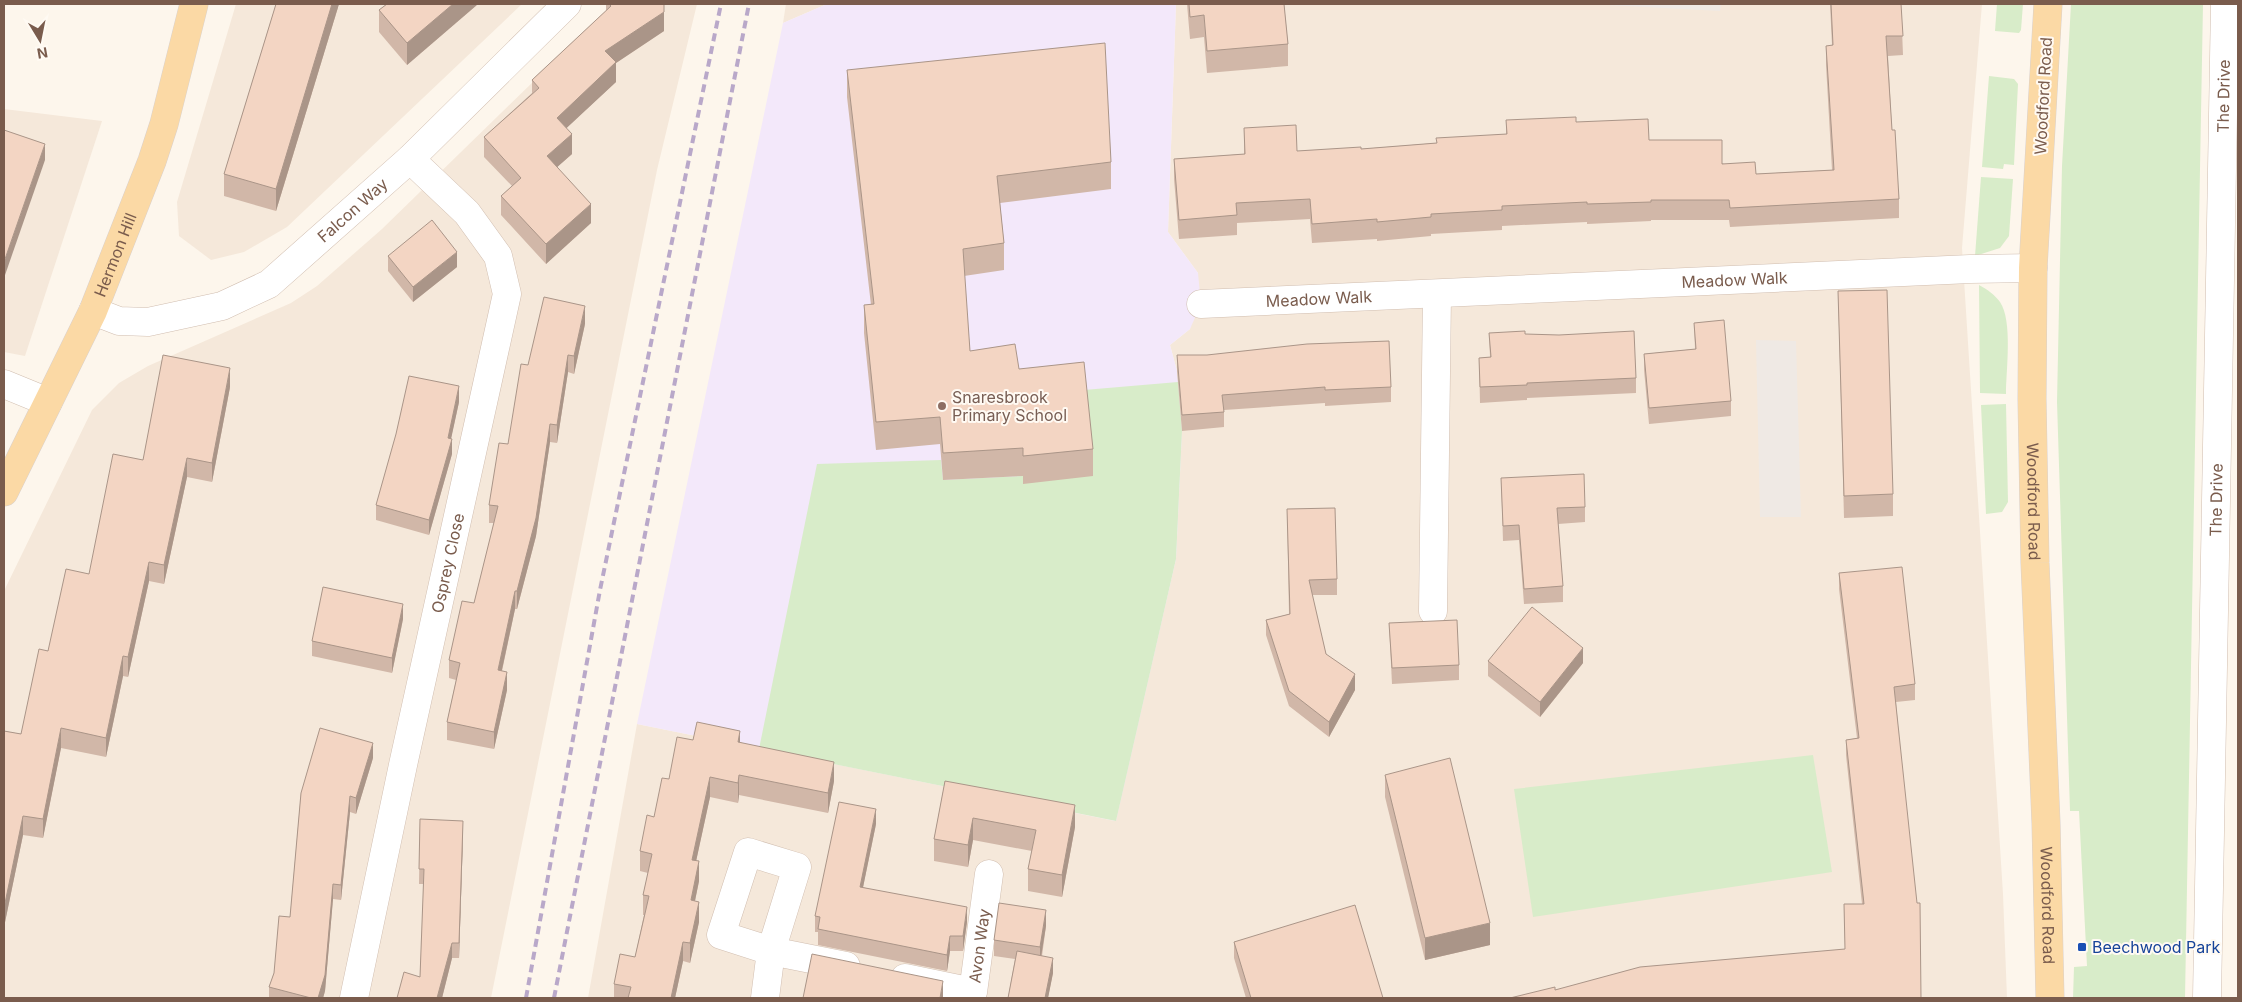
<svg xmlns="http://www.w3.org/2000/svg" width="2242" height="1002" viewBox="0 0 2242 1002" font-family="Inter,sans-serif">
<rect width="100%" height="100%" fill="#fdf6ec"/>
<!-- residential -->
<g fill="#f5e8da">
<polygon points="236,4 522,4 287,227 244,252 211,260 179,236 177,202"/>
<polygon points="613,4 697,4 657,170 491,998 4,998 4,591 92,410 119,383 148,366 291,303 317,286 382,229"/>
<polygon points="786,4 827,4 783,23"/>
<polygon points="1176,4 1982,4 1962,248 2003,894 2007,998 588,998 637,724 1115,821 1176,559 1182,431 1177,371 1170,345 1190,329 1198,273 1168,232"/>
<polygon points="4,109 102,121 25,356 4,352"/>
</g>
<!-- industrial -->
<g fill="#efe9e4">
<polygon points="1587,4 1721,4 1720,11"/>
<polygon points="1756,340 1796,341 1801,517 1760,517"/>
</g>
<!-- education -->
<polygon fill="#f3e8fa" points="827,4 1176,4 1168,232 1198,273 1201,304 1190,329 1170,345 1177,371 1182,431 1176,559 1116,821 637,724 783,23"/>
<!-- green -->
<g fill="#d8ecc9">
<polygon points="1997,4 2023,4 2021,30 2019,33 1995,31"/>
<polygon points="2071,4 2203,4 2185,998 2073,998 2074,967 2087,966 2079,811 2070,811 2057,402 2062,166"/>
<polygon points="1989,76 2014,79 2018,84 2014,165 2004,164 2003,169 1982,167"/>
<polygon points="1981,177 2013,179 2009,236 2000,248 1975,256"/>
<path d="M 1979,285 C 1987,289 1996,296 2000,302 C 2013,321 2006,371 2006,394 L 1980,393 Z"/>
<polygon points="1178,382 1182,431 1176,559 1116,821 759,749 817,464 941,460 943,480 1023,476 1023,484 1084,390"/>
<polygon points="2006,404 2008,502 2002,512 1986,514 1981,405"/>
<polygon points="1813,755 1832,872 1533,917 1514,789"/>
</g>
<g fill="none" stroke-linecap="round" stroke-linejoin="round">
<defs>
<g id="street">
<path id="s1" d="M 1201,304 L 1970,269 L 2033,268"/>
<path id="s2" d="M 93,311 L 119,321 L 148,322 L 222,306 L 269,284 L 410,159 L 567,4"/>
<polyline points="4,384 48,402"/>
<polyline points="1433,611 1437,294"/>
<polygon points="748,852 797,867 771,951 721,935"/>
<path id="s3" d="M 905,978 L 973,992 L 989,874"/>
<path id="s4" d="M 354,998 L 403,765 L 507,294 L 498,256 L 467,213 L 410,159"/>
<polyline points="765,998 771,951 846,966"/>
<path id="s5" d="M 2207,998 L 2225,4"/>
</g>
<g id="primary">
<path id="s6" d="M 2048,4 L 2033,268 L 2032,399 L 2035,563 L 2046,823 L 2050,998"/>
<path id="s7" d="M 4,492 L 93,311 L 152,161 L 164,124 L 194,4"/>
</g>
</defs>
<!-- street casing -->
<use href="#street" stroke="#d1beb0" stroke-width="29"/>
<!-- primary casing -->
<use href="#primary" stroke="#dad1cd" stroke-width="29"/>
<!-- street -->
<use href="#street" stroke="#fff" stroke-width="28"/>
<!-- primary -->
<use href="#primary" stroke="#fbd9a5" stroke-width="28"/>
<!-- rail -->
<g stroke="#b9a8c9" stroke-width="4" stroke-dasharray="8 5" stroke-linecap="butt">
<polyline points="526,998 600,590 721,4"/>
<polyline points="554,998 749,4"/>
</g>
</g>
<!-- wall -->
<g fill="#d1b7a8">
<polygon points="276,4 339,4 276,211 224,196 224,174"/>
<polygon points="387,4 478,4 407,65 379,32 379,10"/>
<polygon points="606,4 664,4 664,31 616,63 616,82 566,128 572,154 557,167 591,223 546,264 501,215 501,196 512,186 484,157 484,137 532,93 532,80 606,11"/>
<polygon points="1187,4 1284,4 1288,44 1288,66 1207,73 1204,37 1190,39"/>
<polygon points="1830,4 1901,4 1903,55 1888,56 1892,130 1899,199 1899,218 1730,227 1729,220 1651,220 1651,221 1587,224 1587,222 1502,226 1502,230 1431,234 1431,236 1377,241 1377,239 1312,243 1310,219 1237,223 1237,235 1179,239 1174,179 1174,159 1244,154 1244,128 1297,151 1361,149 1436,143 1506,134 1506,120 1576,122 1649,140 1756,174 1832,170 1826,65 1826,46 1832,45"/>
<polygon points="847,70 1111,162 1111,189 1000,203 1004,243 1004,270 964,276 970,351 1019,369 1093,449 1093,476 1023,484 1023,476 943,480 940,444 876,450 864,333 864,305 871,305 847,97"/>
<polygon points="388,256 457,267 413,302 388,271"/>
<polygon points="1838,291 1893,494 1893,516 1844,518"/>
<polygon points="1694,323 1731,401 1731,416 1649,424 1644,370 1644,354 1695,349"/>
<polygon points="585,324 574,374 568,372 557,443 550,442 536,536 517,609 515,609 502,671 507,690 494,749 447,740 447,722 456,680 449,678 449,660 474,603 494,523 489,523 489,505 508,444"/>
<polygon points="1489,333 1525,334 1636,378 1636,393 1527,398 1527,400 1480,403 1479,358 1490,357"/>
<polygon points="1177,355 1391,387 1391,402 1325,406 1325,403 1224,410 1224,427 1182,431 1177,371"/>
<polygon points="230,387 212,482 187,477 164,584 149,581 128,677 123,676 106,757 61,748 43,838 23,835 4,927 4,731 21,734 48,651 89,574"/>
<polygon points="459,402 451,438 452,454 429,535 376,520 376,505"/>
<polygon points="1501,478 1585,507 1585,522 1558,524 1563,586 1563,602 1524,604 1519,540 1503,541"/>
<polygon points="1287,509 1337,579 1337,595 1312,595 1326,654 1355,690 1329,737 1289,706 1266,635 1266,620 1289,614"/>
<polygon points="1839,573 1915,684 1915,700 1896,702 1921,998 1555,990 1845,949 1844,904 1862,904 1846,755 1846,740 1857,738 1839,589"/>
<polygon points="403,619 392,673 312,656 312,641"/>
<polygon points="1389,623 1459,665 1459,680 1392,684"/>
<polygon points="1488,661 1583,663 1540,717 1488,676"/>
<polygon points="693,740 740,742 834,781 828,813 739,795 738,803 710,797 696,861 699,881 695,901 699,922 690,963 683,961 675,998 614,998 614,984 635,957 644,915 643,915 643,895 648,873 640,871 640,851 654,817"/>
<polygon points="373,758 356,814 350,812 341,900 333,899 325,991 323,998 269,998 269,987 274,973 290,917 301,793"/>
<polygon points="1385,775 1490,945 1425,960 1385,797"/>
<polygon points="945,781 1075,827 1062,897 1028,891 1028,869 1032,851 973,840 968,867 934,861 934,839"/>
<polygon points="420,819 463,836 459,958 452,958 442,998 397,998 420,977 424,884 419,884"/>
<polygon points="876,824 863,887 967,922 963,951 950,951 947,971 818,945 818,932 815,932 815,916"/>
<polygon points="1046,926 1042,956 1053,973 1048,998 1008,998 1015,959 994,956 994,940"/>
<polygon points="1234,942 1383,998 1246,998 1234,958"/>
</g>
<!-- shaded-wall -->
<g fill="#aa9588">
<polygon points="332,4 339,4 276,211 276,189"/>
<polygon points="453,4 478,4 407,65 407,43"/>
<polygon points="664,12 664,31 616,63 616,82 557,137 557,118 605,51"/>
<polygon points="572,134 572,154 547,176 547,156"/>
<polygon points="45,144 45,160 4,278 4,262"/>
<polygon points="591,204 591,223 546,264 546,244"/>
<polygon points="457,252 457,267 413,302 413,287"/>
<polygon points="585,306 585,324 574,374 574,356"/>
<polygon points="568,355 568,372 557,443 557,425"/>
<polygon points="230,368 230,387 212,482 212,463"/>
<polygon points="459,386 459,402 448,453 448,438"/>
<polygon points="550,424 550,442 536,536 517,609 517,591"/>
<polygon points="452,439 452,454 429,535 429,520"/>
<polygon points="187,458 187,477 164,584 164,565"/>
<polygon points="149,562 149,581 128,677 128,657"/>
<polygon points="515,591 515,609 498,688 498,670"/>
<polygon points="403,604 403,619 392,673 392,658"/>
<polygon points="1583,648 1583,663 1540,717 1540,702"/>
<polygon points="123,656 123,676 106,757 106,738"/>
<polygon points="507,672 507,690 494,749 494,732"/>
<polygon points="1355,674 1355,690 1329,737 1329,722"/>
<polygon points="61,728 61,748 43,838 43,819"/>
<polygon points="740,731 740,751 738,742"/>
<polygon points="373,743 373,758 356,814 356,798"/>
<polygon points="834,762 834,781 828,813 828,793"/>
<polygon points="739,775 739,795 738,803 738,783"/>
<polygon points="710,777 710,797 692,880 692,860"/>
<polygon points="350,796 350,812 341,900 341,885"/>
<polygon points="1075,805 1075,827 1062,897 1062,875"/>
<polygon points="876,809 876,824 860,902 860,887"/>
<polygon points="23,816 23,835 4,927 4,908"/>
<polygon points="973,818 973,840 968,867 968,845"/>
<polygon points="463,821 463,836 459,958 459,943"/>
<polygon points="699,861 699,881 691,920 691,900"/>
<polygon points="333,884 333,899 325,991 323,998 318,998"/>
<polygon points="699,902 699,922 690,963 690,943"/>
<polygon points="967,907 967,922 963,951 963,936"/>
<polygon points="1046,910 1046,926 1040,963 1040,947"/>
<polygon points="1490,923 1490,945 1425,960 1425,938"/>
<polygon points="950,936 950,951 947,971 947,955"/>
<polygon points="683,942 683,961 675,998 671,998"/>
<polygon points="452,943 452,958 442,998 437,998"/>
<polygon points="1053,958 1053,973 1048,998 1045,998"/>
<polygon points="943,981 943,998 940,998"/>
</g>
<!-- building -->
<g fill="#f3d5c3" stroke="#aa9588">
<polygon points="276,4 332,4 276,189 224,174"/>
<polygon points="387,4 453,4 407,43 379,10"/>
<polygon points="609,4 664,4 664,12 605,51 616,62 557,118 572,134 547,156 591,204 546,244 501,196 521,178 484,137 539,88 532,80 611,6"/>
<polygon points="1189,4 1284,4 1288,44 1207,51 1204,15 1190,17"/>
<polygon points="1831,4 1901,4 1903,36 1886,36 1892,130 1895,130 1899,199 1730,208 1729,200 1651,200 1651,202 1587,204 1587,202 1502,206 1502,210 1431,214 1431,217 1377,222 1377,219 1312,224 1310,199 1236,203 1237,215 1179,220 1174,159 1245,154 1244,128 1296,125 1297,151 1361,147 1361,149 1437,143 1436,138 1507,134 1506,120 1576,117 1576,122 1648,119 1649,140 1722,140 1722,164 1755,162 1756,174 1834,170 1826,46 1833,45"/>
<polygon points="1105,43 1111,162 997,176 1004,243 963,249 970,351 1015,344 1019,369 1084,362 1093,449 1023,456 1023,448 943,453 940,417 876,422 864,305 874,304 847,70"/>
<polygon points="4,130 45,144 4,262"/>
<polygon points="432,220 457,252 413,287 388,256"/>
<polygon points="1887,290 1893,494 1844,496 1838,291"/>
<polygon points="544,297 585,306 574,356 568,355 557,425 550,424 536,518 517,591 515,591 498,670 507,672 494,732 447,722 460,663 449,660 462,601 474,603 498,506 489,505 499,443 508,444 521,364 528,365"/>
<polygon points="1724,320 1731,401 1649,408 1644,354 1696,349 1694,323"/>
<polygon points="1525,331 1525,334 1559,335 1634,331 1636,378 1527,383 1527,385 1480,387 1479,358 1491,357 1489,333"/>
<polygon points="1389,341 1391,387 1325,390 1325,387 1222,395 1224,412 1182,415 1177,355 1207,355 1307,344"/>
<polygon points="163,355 230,368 212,463 187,458 164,565 149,562 128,657 123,656 106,738 61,728 43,819 23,816 4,908 4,731 21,734 39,649 48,651 66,569 89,574 113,454 143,460"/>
<polygon points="409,376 459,386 448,438 452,439 429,520 376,505 396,434"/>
<polygon points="1584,474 1585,507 1557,508 1563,586 1524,589 1519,525 1503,526 1501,478"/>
<polygon points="1335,508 1337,579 1309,580 1326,654 1355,674 1329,722 1289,691 1266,620 1290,614 1287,509"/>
<polygon points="1902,567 1915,684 1894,687 1917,903 1920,903 1921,998 1510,998 1555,987 1555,990 1640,967 1845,949 1844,904 1864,904 1846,740 1859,738 1839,573"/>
<polygon points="323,587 403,604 392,658 312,641"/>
<polygon points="1532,607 1583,648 1540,702 1488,661"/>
<polygon points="1457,620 1459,665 1392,668 1389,623"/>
<polygon points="697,722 740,731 738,742 834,762 828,793 739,775 738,783 710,777 692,860 699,861 691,900 699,902 690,943 683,942 671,998 628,998 631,987 614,984 620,954 635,957 649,896 643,895 652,854 640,851 647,815 654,817 662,778 669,779 677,737 693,740"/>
<polygon points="320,728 373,743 356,798 350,796 341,885 333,884 325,975 318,998 311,998 269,987 274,973 279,916 290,917 301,793"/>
<polygon points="1450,758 1490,923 1425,938 1385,775"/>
<polygon points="945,781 1075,805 1062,875 1028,869 1036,830 973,818 968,845 934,839"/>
<polygon points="839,802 876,809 860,887 967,907 963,936 950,936 947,955 818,929 820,917 815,916"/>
<polygon points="420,819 463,821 459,943 452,943 437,998 397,998 404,972 420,977 424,869 419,869"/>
<polygon points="999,903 1046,910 1040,947 994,940"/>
<polygon points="1355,905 1383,998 1251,998 1234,942"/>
<polygon points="1017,951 1053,958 1045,998 1008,998"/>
<polygon points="812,954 943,981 940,998 803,998"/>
</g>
<!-- markers -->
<circle fill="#8d6e63" stroke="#fffaf3" stroke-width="2" cx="942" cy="406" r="5"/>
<rect fill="#1a4fb4" stroke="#fffaf3" stroke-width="2" x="2077" y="942" width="10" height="10" rx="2.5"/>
<g text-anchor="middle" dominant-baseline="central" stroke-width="4" stroke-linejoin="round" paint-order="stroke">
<!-- street labels -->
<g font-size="16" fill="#7a5c4d" stroke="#fffaf3">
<text transform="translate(2043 96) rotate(-87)">Woodford Road</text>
<text stroke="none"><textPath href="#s5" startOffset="902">The Drive</textPath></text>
<text stroke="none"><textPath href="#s2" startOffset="296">Falcon Way</textPath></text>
<text stroke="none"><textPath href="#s7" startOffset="262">Hermon Hill</textPath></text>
<text stroke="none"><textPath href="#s1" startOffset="534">Meadow Walk</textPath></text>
<text stroke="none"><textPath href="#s1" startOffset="118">Meadow Walk</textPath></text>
<text stroke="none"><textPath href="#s6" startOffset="498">Woodford Road</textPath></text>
<text stroke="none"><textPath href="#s5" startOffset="498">The Drive</textPath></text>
<text stroke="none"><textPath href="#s4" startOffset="445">Osprey Close</textPath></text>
<text stroke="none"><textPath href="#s6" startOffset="902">Woodford Road</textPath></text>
<text stroke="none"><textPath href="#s3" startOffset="116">Avon Way</textPath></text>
</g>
<!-- education labels -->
<g font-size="16" fill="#785e54" stroke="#fffaf3" text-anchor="start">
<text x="952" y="397">Snaresbrook<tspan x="952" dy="18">Primary School</tspan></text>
</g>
<!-- transit labels -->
<g font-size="16" fill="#164399" stroke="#fffaf3" text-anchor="start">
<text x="2092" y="947">Beechwood Park</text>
</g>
</g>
<!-- border -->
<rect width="2242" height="1002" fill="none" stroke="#7a5c4d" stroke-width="10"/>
<!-- north arrow -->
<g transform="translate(40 40) rotate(170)" stroke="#fffaf3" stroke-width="4" paint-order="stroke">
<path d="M0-4L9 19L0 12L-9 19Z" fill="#7a5c4d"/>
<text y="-8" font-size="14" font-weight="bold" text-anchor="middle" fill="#7a5c4d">N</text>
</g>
</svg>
